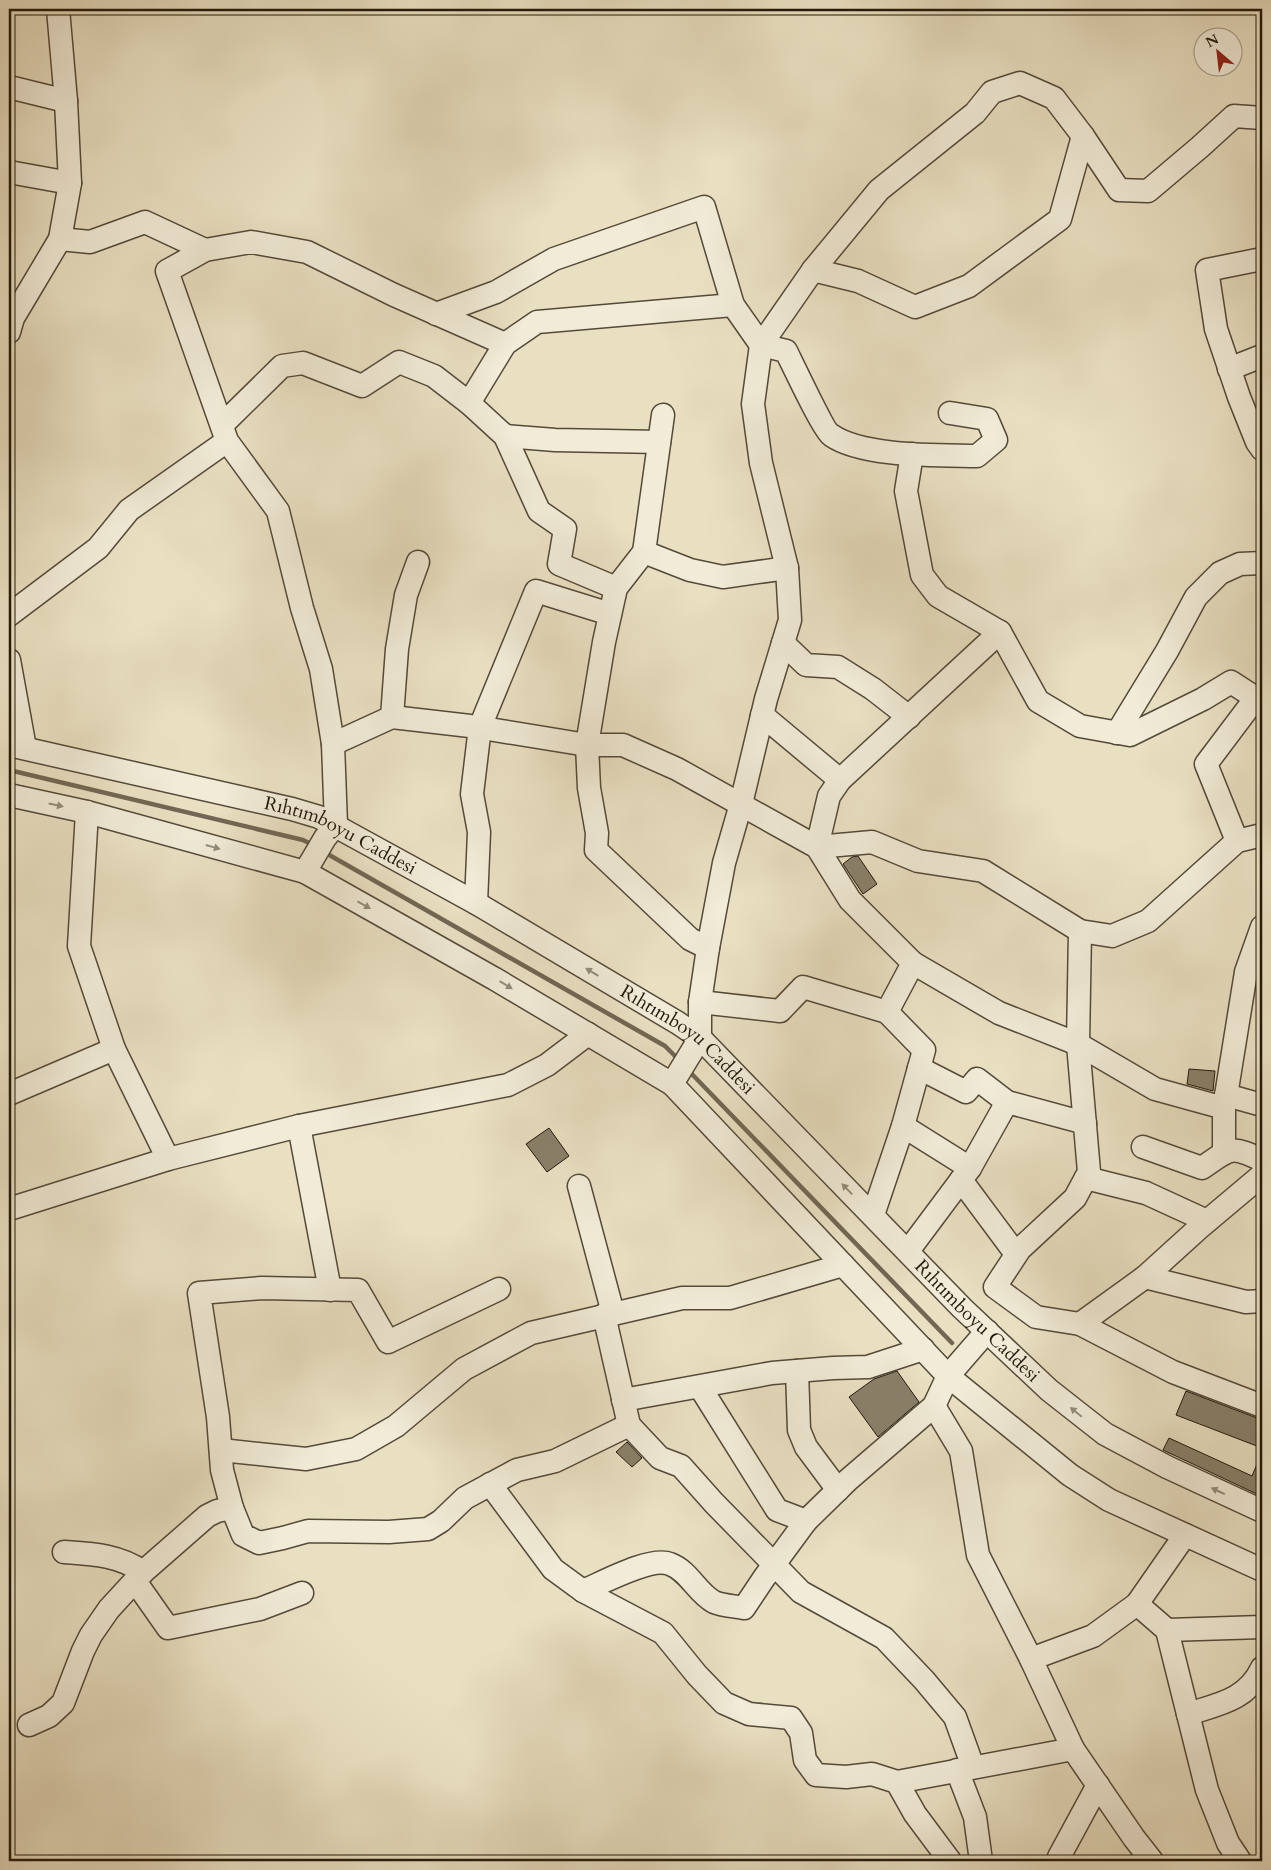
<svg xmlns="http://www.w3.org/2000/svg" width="1271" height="1870" viewBox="0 0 1271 1870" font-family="Cardo,serif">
<rect width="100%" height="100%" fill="#e9e0c2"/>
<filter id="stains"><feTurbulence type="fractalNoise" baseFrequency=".004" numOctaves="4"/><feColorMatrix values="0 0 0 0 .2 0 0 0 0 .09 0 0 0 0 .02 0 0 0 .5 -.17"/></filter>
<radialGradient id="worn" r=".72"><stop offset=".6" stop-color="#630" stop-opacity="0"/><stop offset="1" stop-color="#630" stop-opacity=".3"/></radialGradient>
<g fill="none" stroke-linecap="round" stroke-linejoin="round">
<!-- stream -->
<g stroke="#716754" stroke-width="4.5">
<polyline points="9,770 303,840 313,845"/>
<polyline points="324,852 665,1046 679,1060"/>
<polyline points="687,1069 952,1343"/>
</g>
</g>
<!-- building -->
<g fill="#89806a" stroke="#22180b">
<polygon points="858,856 877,884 863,894 843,864 852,857"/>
<polygon points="1189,1069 1215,1071 1213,1091 1187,1084"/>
<polygon points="549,1128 569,1156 547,1172 526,1144"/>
<polygon points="897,1371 919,1402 878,1437 849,1397 874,1379"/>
<polygon points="1186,1391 1262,1420 1262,1448 1176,1415"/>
<polygon points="1169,1438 1252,1476 1262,1452 1262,1486 1259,1495 1163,1450"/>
<polygon points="627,1442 642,1458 632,1467 616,1452"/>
</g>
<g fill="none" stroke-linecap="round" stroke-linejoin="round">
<defs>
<g id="minor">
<polyline points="9,87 66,101"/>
<polyline points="9,172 70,183"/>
<polyline points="60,239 90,242 145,222 205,250"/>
<polyline points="1262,259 1207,270 1216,329 1239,397 1257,442 1262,449"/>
<polyline points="813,270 858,281 915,307 969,286 1060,219 1083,136"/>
<path d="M 436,314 L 496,292 L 554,259 L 704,207 L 733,305 L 761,345 L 786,351 C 792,363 824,431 831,435 C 862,457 938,455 977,456 L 996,440 L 987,419 L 950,413"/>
<polyline points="9,332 13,318 60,239 70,183 66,101 58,9"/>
<polyline points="1229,369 1262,356"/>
<polyline points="469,403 505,344 537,322 733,305"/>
<polyline points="222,425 282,366 303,363 362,386 399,362 434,376 469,403 505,436 539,511 565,529 559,564 616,588"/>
<polyline points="505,436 555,440 659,442"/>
<polyline points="912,454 906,491 922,575 938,596 1000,632 1038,701 1080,726 1130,735 1203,699 1231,682 1262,702"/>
<polyline points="644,552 663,415"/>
<polyline points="9,615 98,548 129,510 227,441"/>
<polyline points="1000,632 840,780 829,796 817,847 872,842 918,861 983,871 1080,931 1112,936 1148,921 1237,841 1262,835"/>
<polyline points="783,643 806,665 838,667 873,689 909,717"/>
<polyline points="9,660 25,748"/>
<polyline points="762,715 840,780"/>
<polyline points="392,717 397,649 406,595 418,562"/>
<polyline points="1117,733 1167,651 1196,597 1220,573 1240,564 1262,563"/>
<polyline points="333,744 392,717 470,726 587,745 623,745 677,769 817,847 850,900 913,963 999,1013 1078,1044 1155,1089 1224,1108"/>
<path id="s1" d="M 9,745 L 292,809 L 319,817 L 476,903 L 678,1023 L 700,1038 L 962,1308 L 1049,1390 L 1105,1434 L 1167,1467 L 1262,1511"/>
<polyline points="9,795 87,812 305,872 495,979 672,1084 948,1376 1070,1475 1109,1500 1262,1570"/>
<polyline points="87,812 79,946 114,1049 168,1159"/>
<polyline points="1237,841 1206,764 1255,699"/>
<polyline points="305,872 325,838 336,825 333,744 321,669 302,608 278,511 227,441 167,271 205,250 251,242 307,252 394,295 505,344"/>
<polyline points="476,903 479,832 472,794 480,727 536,591 610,614"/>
<polyline points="1080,931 1078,1044 1089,1172 1075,1198 1020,1249 995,1287 1036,1317 1080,1324 1145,1277 1199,1228 1262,1175"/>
<polyline points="708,948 690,939 596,850 597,833 589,788 587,745 604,642 616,588 644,552 690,570 723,577 787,568"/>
<polyline points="700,1002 780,1011 803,987 887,1012 924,1050 903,1126 873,1215"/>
<polyline points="887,1012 913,963"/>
<polyline points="919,1068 966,1092 977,1079 1007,1102 1085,1123"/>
<polyline points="672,1084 700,1038 700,1002 708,948 724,863 741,804 766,699 790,620 787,568 761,463 753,404 761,345 813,270 879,190 975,113 992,92 1020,83 1054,98 1083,136 1119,190 1148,191 1200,147 1234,116 1262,118"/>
<polyline points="9,1094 114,1049"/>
<polyline points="1226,1095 1262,1105"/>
<polyline points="299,1126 330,1290"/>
<polyline points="903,1126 970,1168"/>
<path d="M 1143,1147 L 1202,1168 C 1231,1148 1230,1145 1262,1160"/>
<polyline points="1224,1153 1224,1108 1246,972 1262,927"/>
<polyline points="1086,1178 1146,1193 1207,1221"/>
<polyline points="961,1180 1016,1254"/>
<polyline points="579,1186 613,1313"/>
<polyline points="9,1209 168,1159 299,1126 508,1085 547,1065 588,1034"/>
<polyline points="908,1251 970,1168 1007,1102"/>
<polyline points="1145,1277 1246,1302 1262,1301"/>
<polyline points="499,1289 388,1342 358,1290 262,1288 199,1293 218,1417 222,1470 232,1508 243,1535 259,1543 283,1538 308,1531 389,1532 428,1529 441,1521 465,1498 517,1470 555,1461 629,1425"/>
<polyline points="604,1315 629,1425 660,1458 681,1466 714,1503 801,1592 884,1638 924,1680 955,1717 973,1767"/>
<polyline points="1080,1324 1173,1372 1262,1406"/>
<polyline points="797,1371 799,1430 806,1447 838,1490"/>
<polyline points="700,1387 777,1510 806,1521"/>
<polyline points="623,1400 772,1373 833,1368 868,1367 923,1349"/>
<polyline points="934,1406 961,1451 978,1555 1031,1659 1073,1749 1134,1838 1152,1861"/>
<polyline points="221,1450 306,1459 356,1449 396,1426 464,1369 531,1333 682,1298 730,1298 843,1265"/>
<polyline points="490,1484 553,1569 583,1591 663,1633 697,1675 724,1703 749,1714 791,1718 801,1733 805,1760 816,1775 846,1777 872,1774 897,1782 915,1814 950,1861"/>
<path d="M 64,1552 C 93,1554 119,1555 143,1572"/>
<polyline points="135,1581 168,1628 260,1609 302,1593"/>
<path d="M 583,1591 C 602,1583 651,1556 670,1564 C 689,1571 697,1593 714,1602 C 723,1606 735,1606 744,1608 L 764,1578 L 806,1521 L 848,1480 L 934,1406 L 948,1376 L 987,1331"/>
<polyline points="1137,1604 1167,1630 1207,1790 1228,1843 1240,1861"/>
<polyline points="1167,1630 1262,1627"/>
<polyline points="1031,1659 1093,1636 1137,1604 1185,1535"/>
<path d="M 1188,1714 C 1219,1704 1247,1700 1262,1668"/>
<polyline points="29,1725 49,1716 63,1703 83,1651 91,1635 109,1609 143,1572 207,1516 217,1511 232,1508"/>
<polyline points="957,1770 975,1817 981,1861"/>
<polyline points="897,1782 1073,1749"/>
<polyline points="1059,1861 1059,1857 1098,1785"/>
</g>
</defs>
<!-- minor casing -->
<use href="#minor" stroke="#544a39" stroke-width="25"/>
<!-- minor -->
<use href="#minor" stroke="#f1ebd7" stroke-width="22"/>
</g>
<!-- one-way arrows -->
<defs><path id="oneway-solid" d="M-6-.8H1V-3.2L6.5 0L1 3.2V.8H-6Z" transform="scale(1.25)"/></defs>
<g fill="#948c7b">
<use href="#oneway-solid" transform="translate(56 805) rotate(12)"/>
<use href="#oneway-solid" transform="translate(213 847) rotate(16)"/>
<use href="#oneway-solid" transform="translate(364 905) rotate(29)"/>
<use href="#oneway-solid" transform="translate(592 972) rotate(-149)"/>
<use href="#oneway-solid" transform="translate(506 985) rotate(31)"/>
<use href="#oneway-solid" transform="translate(847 1189) rotate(-134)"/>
<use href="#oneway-solid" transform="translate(1076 1412) rotate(-141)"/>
<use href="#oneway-solid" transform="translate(1218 1491) rotate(-155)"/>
</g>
<g text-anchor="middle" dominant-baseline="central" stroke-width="5" stroke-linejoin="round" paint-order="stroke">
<!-- street labels -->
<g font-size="19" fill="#22180b" stroke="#f1ebd7">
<text stroke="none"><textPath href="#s1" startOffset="345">Rıhtımboyu Caddesi</textPath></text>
<text stroke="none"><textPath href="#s1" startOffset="750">Rıhtımboyu Caddesi</textPath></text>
<text stroke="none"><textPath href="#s1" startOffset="1155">Rıhtımboyu Caddesi</textPath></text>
</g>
</g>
<!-- margin -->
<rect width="1271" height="1870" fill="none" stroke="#e9e0c2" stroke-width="30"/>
<rect x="10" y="10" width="1251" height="1850" fill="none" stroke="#22180b" stroke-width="2.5"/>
<rect x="15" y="15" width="1241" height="1840" fill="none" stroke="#22180b"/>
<!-- north arrow -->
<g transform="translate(1218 52) rotate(332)"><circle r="24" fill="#f1ebd7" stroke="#9e9785"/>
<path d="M0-4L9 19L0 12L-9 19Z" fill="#8f2418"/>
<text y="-8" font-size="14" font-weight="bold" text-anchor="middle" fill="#22180b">N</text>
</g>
<rect width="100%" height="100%" filter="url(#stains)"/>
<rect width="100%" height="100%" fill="url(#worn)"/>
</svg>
